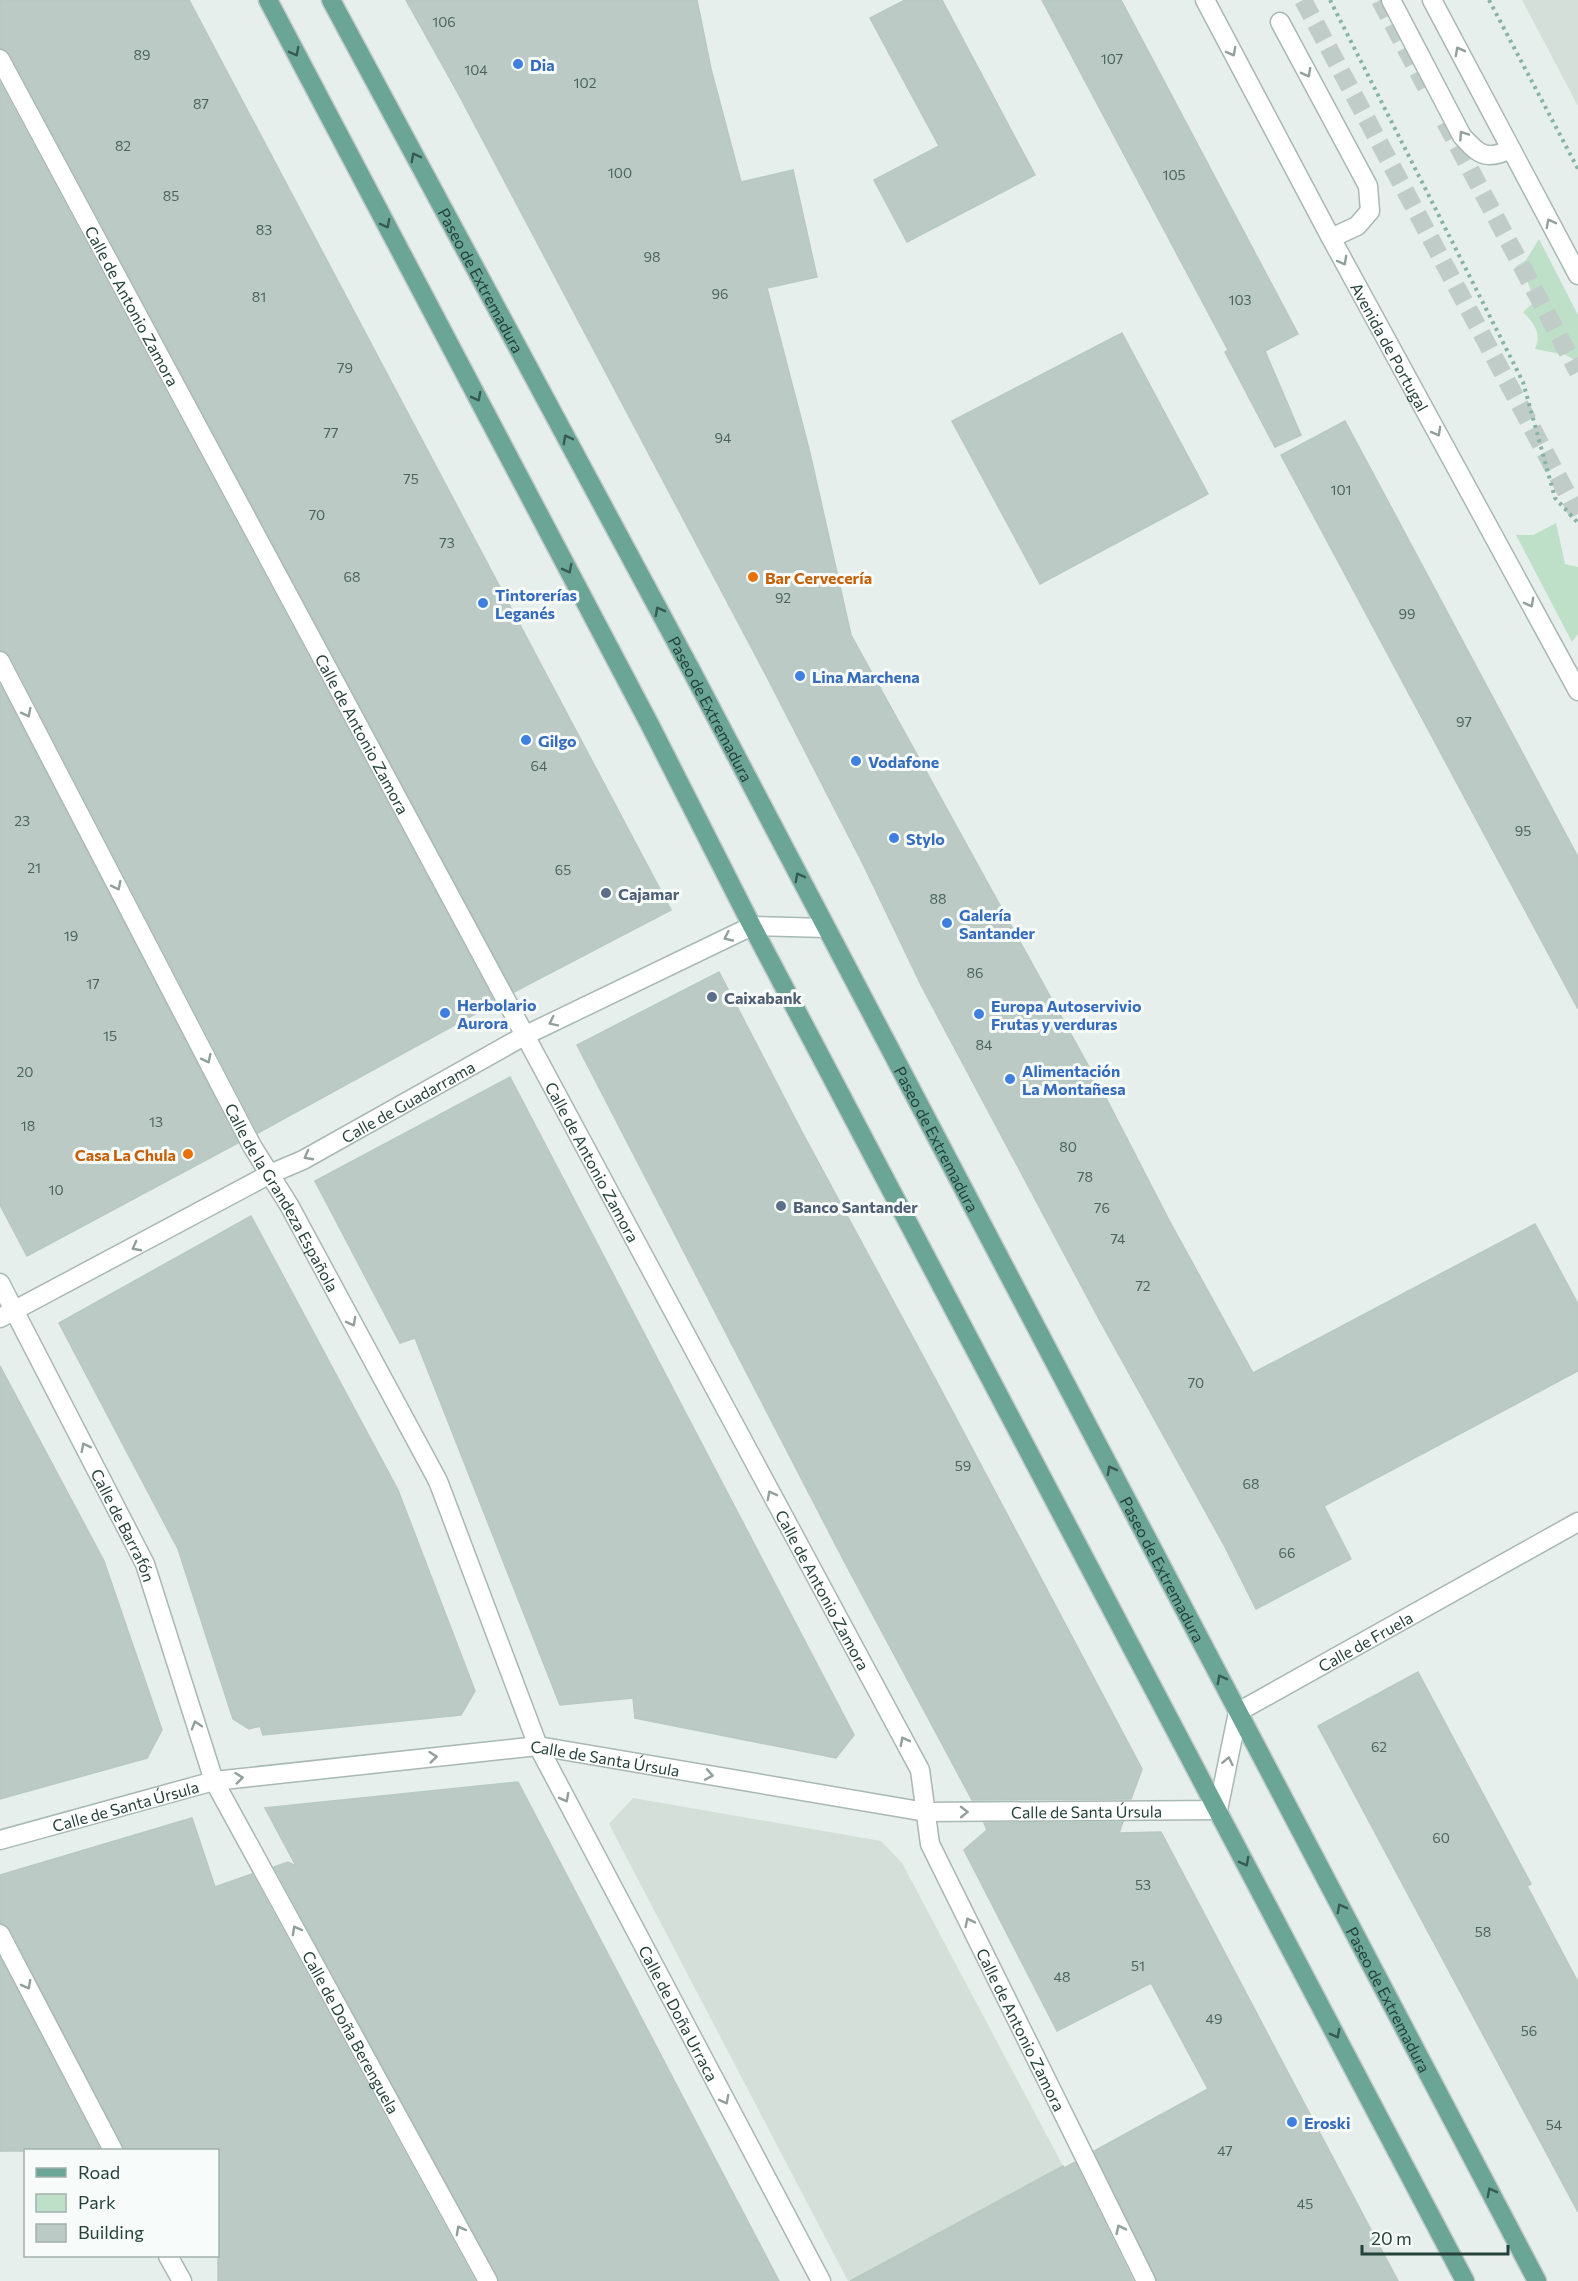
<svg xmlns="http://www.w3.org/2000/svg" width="1578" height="2281" viewBox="0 0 1578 2281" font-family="Commissioner,sans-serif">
<rect width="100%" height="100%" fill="#e6efeb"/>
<!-- built -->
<g fill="#d4dfda">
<polygon points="1522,0 1578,0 1578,106"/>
<polygon points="633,1798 881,1841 902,1863 1063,2166 848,2281 609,1824"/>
</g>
<!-- green -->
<g fill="#bfe0c8">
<path d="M 1539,239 L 1578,315 L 1578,362 L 1566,355 L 1535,349 C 1542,333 1534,323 1523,312 L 1532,304 C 1532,289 1528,277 1515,267 L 1526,260 Z"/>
<polygon points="1556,523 1565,564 1578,567 1578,634 1572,642 1516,535 1533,535"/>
</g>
<!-- building -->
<g fill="#bbcac4" stroke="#b8c9c2" stroke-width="1.5">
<polygon points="0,0 189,0 671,910 514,992 10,54 0,48"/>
<polygon points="406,0 697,0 711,69 741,182 793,170 817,277 767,288 810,453 851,635 1105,1096 1170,1222 1253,1373 1535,1224 1578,1304 1578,1371 1324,1506 1351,1559 1256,1609 1224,1545 1099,1319 921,985 863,864 768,679 459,95"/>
<polygon points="905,0 942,0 1035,175 907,242 874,180 939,146 870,18"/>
<polygon points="1042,0 1121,0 1298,334 1265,351 1301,435 1275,447 1225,352 1228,350"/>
<polygon points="0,83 495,1003 258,1133 10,656 0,650"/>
<polygon points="1122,333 1208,494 1040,584 952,421"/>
<polygon points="1345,421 1578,857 1578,1009 1281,455"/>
<polygon points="0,685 238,1143 27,1256 0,1205"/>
<polygon points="719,972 802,1132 938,1384 1142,1769 1131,1799 972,1800 844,1561 577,1045"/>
<polygon points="510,1077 854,1735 836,1758 635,1718 633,1698 560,1705 415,1338 400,1343 315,1181"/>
<polygon points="251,1216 398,1490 475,1691 461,1715 263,1735 260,1726 249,1729 233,1719 178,1549 59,1323"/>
<polygon points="0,1366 104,1561 162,1730 147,1758 0,1799"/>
<polygon points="1418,1672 1531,1884 1527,1886 1578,1982 1578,2212 1318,1726"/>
<polygon points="518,1782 779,2281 499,2281 274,1867 288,1862 296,1866 265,1808"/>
<polygon points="192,1818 215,1887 252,1874 475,2281 218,2281 218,2151 124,2151 10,1929 0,1923 0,1875"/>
<polygon points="1123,1822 1119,1833 1161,1832 1398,2281 1157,2281 1094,2151 1208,2089 1151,1983 1057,2031 964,1850 987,1830 984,1823"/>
<polygon points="0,1958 101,2151 0,2151"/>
<polygon points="1075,2162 1133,2281 850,2281 1063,2166 1064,2168"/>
</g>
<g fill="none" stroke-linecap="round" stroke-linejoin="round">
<!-- motorway-tunnel -->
<g stroke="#bfccc8" stroke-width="18" stroke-dasharray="18 9" stroke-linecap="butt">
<polyline points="1303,0 1578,514"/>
<polyline points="1380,0 1426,87"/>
<polyline points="1445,122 1578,372"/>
</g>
<defs>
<g id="service">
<path d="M 1391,0 L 1462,136 C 1479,155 1486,161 1511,149"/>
<polyline points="1280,22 1368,186 1370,211 1357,226 1331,238"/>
</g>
<g id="minor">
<path id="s1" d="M 1205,0 L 1331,238 L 1578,691"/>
<polyline points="1432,0 1578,275"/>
<path id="s2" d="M 0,59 L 920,1770 L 930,1844 L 1146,2281"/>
<path id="s3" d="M 0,661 L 252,1146 L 289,1205 L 438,1481 L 538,1746 L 821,2281"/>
<path id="s4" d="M 0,1283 L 145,1564 L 214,1781 L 488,2281"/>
<path id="s5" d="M 0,1318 L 270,1174 L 303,1160 L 524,1036 L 725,939 L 752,926 L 826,928"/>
<path id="s6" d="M 0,1840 L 214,1781 L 538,1746 L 926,1812 L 1218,1810 L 1238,1712 L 1578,1522"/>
<polyline points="0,1934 113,2150"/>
<polyline points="168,2256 182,2281"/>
</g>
<g id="primary">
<polyline points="268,0 649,723 752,926 1465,2281"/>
<path id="s7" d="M 331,0 L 690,668 L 1537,2281"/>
</g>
</defs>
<!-- service casing -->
<use href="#service" stroke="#a8b8b2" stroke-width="21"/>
<!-- minor casing -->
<use href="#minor" stroke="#a8b8b2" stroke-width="21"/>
<!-- primary casing -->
<use href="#primary" stroke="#c2cac8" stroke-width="21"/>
<!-- path -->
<g stroke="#86b3a5" stroke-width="4" stroke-dasharray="3 4.5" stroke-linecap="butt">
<polyline points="1330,0 1523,382 1555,498 1578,523"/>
<polyline points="1489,0 1578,169"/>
</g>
<!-- service -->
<use href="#service" stroke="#fff" stroke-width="18"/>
<!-- minor -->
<use href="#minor" stroke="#fff" stroke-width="18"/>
<!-- primary -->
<use href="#primary" stroke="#6aa596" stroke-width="18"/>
</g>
<!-- one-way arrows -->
<defs><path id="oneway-chevron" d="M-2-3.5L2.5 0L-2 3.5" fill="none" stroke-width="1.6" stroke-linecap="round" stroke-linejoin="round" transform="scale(1.5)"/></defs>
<g stroke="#92a09c">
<use href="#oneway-chevron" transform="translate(1459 51) rotate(-118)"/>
<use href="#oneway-chevron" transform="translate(1232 52) rotate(62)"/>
<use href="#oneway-chevron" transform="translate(1307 73) rotate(62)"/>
<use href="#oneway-chevron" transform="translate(1463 135) rotate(-124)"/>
<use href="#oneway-chevron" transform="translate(1550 223) rotate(-118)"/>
<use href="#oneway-chevron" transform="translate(1343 261) rotate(61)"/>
<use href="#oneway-chevron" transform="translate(1437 432) rotate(61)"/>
<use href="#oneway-chevron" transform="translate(1530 603) rotate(61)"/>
<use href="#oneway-chevron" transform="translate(27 713) rotate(63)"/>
<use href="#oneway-chevron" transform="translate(117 886) rotate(63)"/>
<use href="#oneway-chevron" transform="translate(728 937) rotate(155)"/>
<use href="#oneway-chevron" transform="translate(553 1022) rotate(154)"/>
<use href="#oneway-chevron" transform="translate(207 1059) rotate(63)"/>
<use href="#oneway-chevron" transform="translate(308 1156) rotate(152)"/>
<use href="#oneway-chevron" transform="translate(136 1247) rotate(152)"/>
<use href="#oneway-chevron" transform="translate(352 1322) rotate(62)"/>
<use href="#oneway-chevron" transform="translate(85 1447) rotate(-117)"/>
<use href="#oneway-chevron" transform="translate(771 1495) rotate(-118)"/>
<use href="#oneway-chevron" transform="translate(196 1725) rotate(-107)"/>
<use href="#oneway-chevron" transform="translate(904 1741) rotate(-118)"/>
<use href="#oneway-chevron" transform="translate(433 1757) rotate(-6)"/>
<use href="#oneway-chevron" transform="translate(1228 1761) rotate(-78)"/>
<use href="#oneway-chevron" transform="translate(709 1775) rotate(10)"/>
<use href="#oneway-chevron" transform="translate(239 1778) rotate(-6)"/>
<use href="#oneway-chevron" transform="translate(565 1798) rotate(62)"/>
<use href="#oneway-chevron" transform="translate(964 1812) rotate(-1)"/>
<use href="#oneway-chevron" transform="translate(969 1922) rotate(-116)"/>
<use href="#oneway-chevron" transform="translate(296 1930) rotate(-119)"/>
<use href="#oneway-chevron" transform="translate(27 1985) rotate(62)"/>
<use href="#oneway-chevron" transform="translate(725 2100) rotate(62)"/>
<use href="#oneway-chevron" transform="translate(1120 2229) rotate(-116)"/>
<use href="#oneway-chevron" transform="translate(460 2230) rotate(-119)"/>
</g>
<g stroke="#365b51">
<use href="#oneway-chevron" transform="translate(295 52) rotate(62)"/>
<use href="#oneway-chevron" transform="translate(415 157) rotate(-118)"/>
<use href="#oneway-chevron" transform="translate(386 224) rotate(62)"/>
<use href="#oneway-chevron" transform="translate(477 397) rotate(62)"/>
<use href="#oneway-chevron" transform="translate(567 439) rotate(-118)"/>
<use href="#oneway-chevron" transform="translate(568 569) rotate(62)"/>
<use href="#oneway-chevron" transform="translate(659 611) rotate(-118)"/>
<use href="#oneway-chevron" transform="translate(799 877) rotate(-118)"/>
<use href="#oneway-chevron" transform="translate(1111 1470) rotate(-118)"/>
<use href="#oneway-chevron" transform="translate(1221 1679) rotate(-118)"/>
<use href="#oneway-chevron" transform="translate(1245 1862) rotate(62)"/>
<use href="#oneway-chevron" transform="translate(1341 1908) rotate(-118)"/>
<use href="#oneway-chevron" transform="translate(1336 2034) rotate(62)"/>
<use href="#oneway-chevron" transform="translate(1491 2192) rotate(-118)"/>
</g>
<!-- markers -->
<g fill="#3f7fe0" stroke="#f7fbf9" stroke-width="2">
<circle cx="518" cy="64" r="6"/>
<circle cx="483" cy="603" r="6"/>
<circle cx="800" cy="676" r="6"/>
<circle cx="526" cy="740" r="6"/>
<circle cx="856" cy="761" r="6"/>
<circle cx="894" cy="838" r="6"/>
<circle cx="947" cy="923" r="6"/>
<circle cx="445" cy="1013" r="6"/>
<circle cx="979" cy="1014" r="6"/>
<circle cx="1010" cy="1079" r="6"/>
<circle cx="1292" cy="2122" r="6"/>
</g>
<g fill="#e8710a" stroke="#f7fbf9" stroke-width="2">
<circle cx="753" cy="577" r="6"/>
<circle cx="188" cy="1154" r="6"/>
</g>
<g fill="#5c6f8a" stroke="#f7fbf9" stroke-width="2">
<circle cx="606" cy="893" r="6"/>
<circle cx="712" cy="997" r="6"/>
<circle cx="781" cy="1206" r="6"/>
</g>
<g text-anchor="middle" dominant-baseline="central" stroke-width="6" stroke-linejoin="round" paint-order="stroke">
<!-- number labels -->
<g font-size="14" fill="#4a645c">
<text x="444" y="21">106</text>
<text x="142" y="54">89</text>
<text x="1112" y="58">107</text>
<text x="476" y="69">104</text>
<text x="585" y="82">102</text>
<text x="201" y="103">87</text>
<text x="123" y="145">82</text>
<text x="620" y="172">100</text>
<text x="1174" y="174">105</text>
<text x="171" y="195">85</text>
<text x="264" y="229">83</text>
<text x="652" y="256">98</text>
<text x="720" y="293">96</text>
<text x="259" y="296">81</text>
<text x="1240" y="299">103</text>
<text x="345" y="367">79</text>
<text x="331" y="432">77</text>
<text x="723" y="437">94</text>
<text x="411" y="478">75</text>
<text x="1341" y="489">101</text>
<text x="317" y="514">70</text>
<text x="447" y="542">73</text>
<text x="352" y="576">68</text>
<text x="783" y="597">92</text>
<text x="1407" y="613">99</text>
<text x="1464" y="721">97</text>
<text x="539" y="765">64</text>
<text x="22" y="820">23</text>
<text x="1523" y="830">95</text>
<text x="34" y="867">21</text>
<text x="563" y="869">65</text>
<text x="938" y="898">88</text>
<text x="71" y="935">19</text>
<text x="975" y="972">86</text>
<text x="93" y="983">17</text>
<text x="110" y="1035">15</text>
<text x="984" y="1044">84</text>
<text x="25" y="1071">20</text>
<text x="156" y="1121">13</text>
<text x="28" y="1125">18</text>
<text x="1068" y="1146">80</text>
<text x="1085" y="1176">78</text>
<text x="56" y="1189">10</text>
<text x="1102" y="1207">76</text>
<text x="1118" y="1238">74</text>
<text x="1143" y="1285">72</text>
<text x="1196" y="1382">70</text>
<text x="963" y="1465">59</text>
<text x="1251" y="1483">68</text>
<text x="1287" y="1552">66</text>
<text x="1379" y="1746">62</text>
<text x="1441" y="1837">60</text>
<text x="1143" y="1884">53</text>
<text x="1483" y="1931">58</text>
<text x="1138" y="1965">51</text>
<text x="1062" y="1976">48</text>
<text x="1214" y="2018">49</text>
<text x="1529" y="2030">56</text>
<text x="1554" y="2124">54</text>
<text x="1225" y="2150">47</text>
<text x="1305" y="2203">45</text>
</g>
<!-- shop labels -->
<g font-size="16" font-weight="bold" fill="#366cbe" stroke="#f7fbf9" text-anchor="start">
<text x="530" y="64">Dia</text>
<text x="495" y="594">Tintorerías<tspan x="495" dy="18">Leganés</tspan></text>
<text x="812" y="676">Lina Marchena</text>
<text x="538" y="740">Gilgo</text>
<text x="868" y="761">Vodafone</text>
<text x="906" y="838">Stylo</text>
<text x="959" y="914">Galería<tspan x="959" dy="18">Santander</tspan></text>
<text x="457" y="1004">Herbolario<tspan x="457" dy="18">Aurora</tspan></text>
<text x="991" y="1005">Europa Autoservivio<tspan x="991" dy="18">Frutas y verduras</tspan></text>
<text x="1022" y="1070">Alimentación<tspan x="1022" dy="18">La Montañesa</tspan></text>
<text x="1304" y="2122">Eroski</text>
</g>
<!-- street labels -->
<g font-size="16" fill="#24423a" stroke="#f7fbf9">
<text stroke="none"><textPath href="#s7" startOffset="318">Paseo de Extremadura</textPath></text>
<text stroke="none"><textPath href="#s2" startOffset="280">Calle de Antonio Zamora</textPath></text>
<text stroke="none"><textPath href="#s1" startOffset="393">Avenida de Portugal</textPath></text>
<text stroke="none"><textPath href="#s7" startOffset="804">Paseo de Extremadura</textPath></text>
<text stroke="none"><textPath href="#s2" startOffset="766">Calle de Antonio Zamora</textPath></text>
<text stroke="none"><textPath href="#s5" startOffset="462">Calle de Guadarrama</textPath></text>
<text stroke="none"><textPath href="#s7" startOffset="1290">Paseo de Extremadura</textPath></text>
<text stroke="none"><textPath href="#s2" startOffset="1252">Calle de Antonio Zamora</textPath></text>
<text stroke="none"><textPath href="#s3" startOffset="606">Calle de la Grandeza Española</textPath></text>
<text stroke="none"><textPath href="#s4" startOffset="272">Calle de Barrafón</textPath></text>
<text stroke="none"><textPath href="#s7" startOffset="1776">Paseo de Extremadura</textPath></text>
<text stroke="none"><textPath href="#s2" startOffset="1738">Calle de Antonio Zamora</textPath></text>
<text stroke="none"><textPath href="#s6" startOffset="1479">Calle de Fruela</textPath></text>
<text stroke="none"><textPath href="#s6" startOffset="616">Calle de Santa Úrsula</textPath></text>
<text stroke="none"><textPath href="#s6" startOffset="130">Calle de Santa Úrsula</textPath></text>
<text stroke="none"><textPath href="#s6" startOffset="1102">Calle de Santa Úrsula</textPath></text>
<text stroke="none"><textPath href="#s7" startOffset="2262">Paseo de Extremadura</textPath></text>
<text stroke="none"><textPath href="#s3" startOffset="1515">Calle de Doña Urraca</textPath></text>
<text stroke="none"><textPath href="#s2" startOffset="2224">Calle de Antonio Zamora</textPath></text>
<text stroke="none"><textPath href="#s4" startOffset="830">Calle de Doña Berenguela</textPath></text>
</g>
<!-- food labels -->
<g font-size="16" font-weight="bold" fill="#c56008" stroke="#f7fbf9" text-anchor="start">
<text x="765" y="577">Bar Cervecería</text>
<text x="176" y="1154" text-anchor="end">Casa La Chula</text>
</g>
<!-- service labels -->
<g font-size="16" font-weight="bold" fill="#4e5e75" stroke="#f7fbf9" text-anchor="start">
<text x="618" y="893">Cajamar</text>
<text x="724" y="997">Caixabank</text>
<text x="793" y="1206">Banco Santander</text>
</g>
</g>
<!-- legend -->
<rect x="24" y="2149" width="195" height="108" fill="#f7fbf9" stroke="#a3b1ad" stroke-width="1.5"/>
<rect x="36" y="2168" width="30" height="9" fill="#6aa596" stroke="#a3b1ad" stroke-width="1.5"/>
<text x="78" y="2179" font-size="18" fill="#24423a">Road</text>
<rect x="36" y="2194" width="30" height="18" fill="#bfe0c8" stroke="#a3b1ad" stroke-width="1.5"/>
<text x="78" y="2209" font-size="18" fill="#24423a">Park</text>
<rect x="36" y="2224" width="30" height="18" fill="#bbcac4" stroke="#a3b1ad" stroke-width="1.5"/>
<text x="78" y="2239" font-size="18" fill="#24423a">Building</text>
<!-- scale -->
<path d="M1362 2245v9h146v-9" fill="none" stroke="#24423a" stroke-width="3"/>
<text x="1371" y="2245" font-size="18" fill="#24423a" stroke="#f7fbf9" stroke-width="4.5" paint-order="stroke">20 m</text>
</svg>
